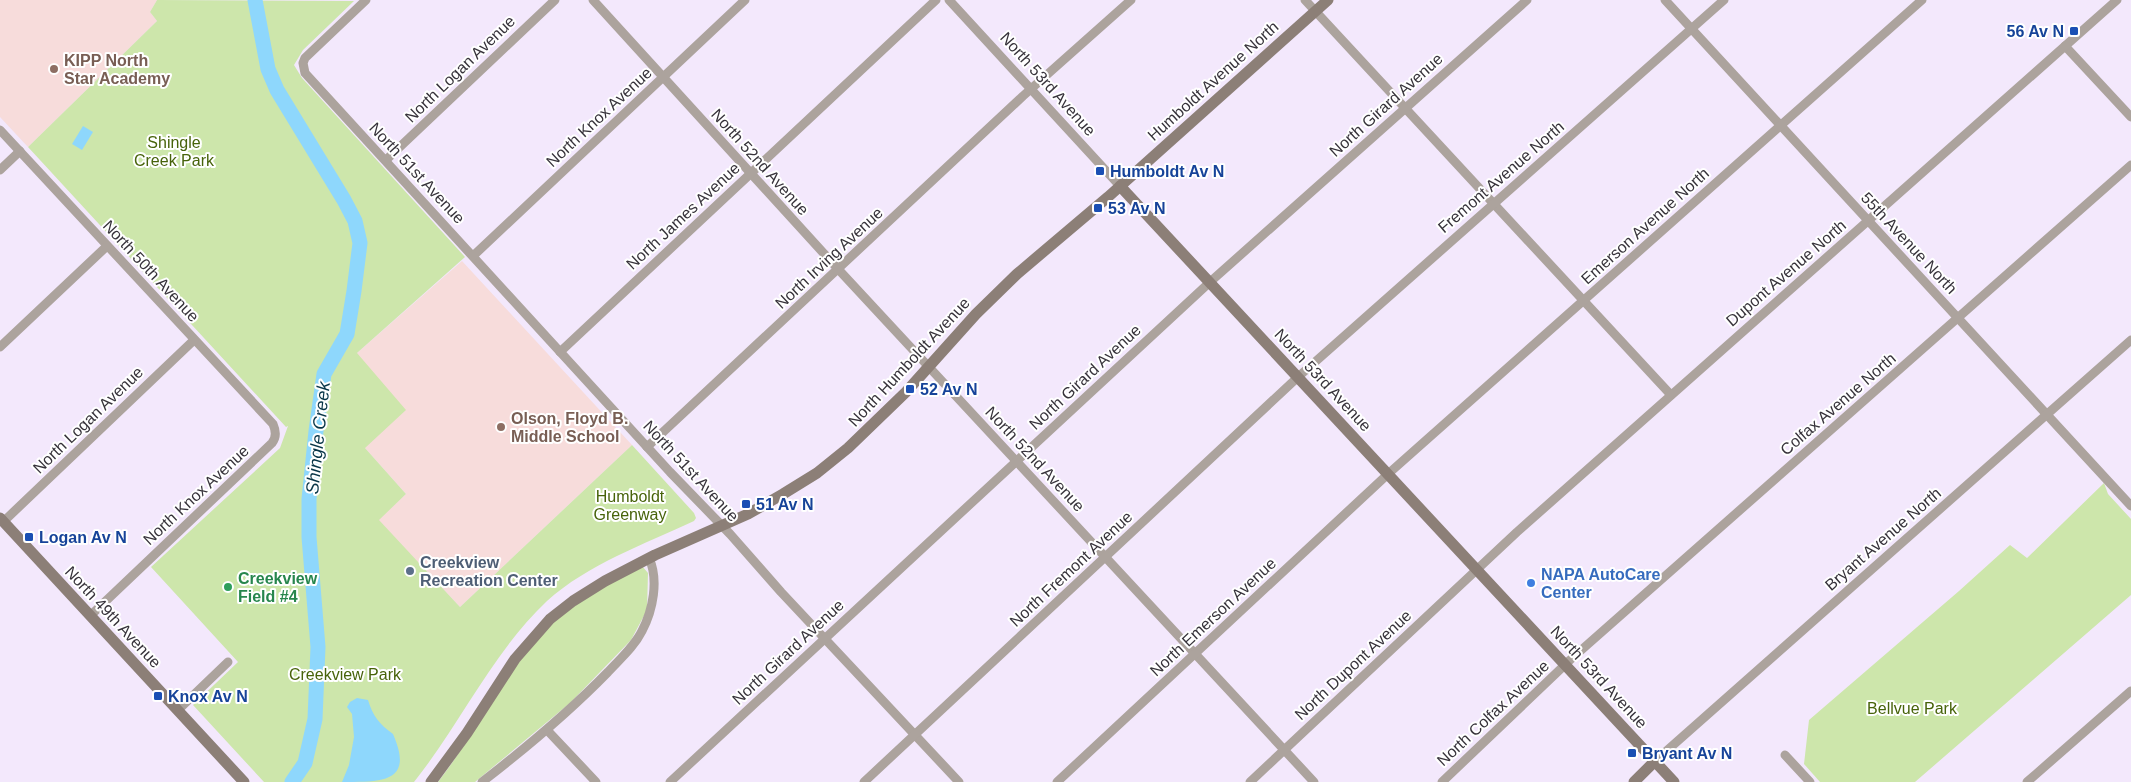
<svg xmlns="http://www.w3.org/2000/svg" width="2131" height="782" viewBox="0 0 2131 782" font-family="Helvetica,sans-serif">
<rect width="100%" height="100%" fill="#f3e8fc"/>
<!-- education -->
<g fill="#f7dcdb">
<polygon points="0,0 157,0 150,12 157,21 28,147 0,117"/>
<polygon points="462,261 632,445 460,607 378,520 406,494 365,448 357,353"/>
</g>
<!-- green -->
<g fill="#cde6ab">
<path d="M 157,0 L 354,1 L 303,50 L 294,65 L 302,78 L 465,257 L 357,353 L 406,410 L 365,448 L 406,494 L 379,520 L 460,607 L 632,445 L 694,513 L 696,518 L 694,521 C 645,544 588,564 547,601 C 492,653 461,723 414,782 L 264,782 L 193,705 L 238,662 L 151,567 L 280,448 L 288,426 L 286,427 L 28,147 L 157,21 L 150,12 Z"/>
<polygon points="2104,483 2108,494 2131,519 2131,595 1915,782 1820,782 1804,764 1809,720 1959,591 2010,545 2027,558"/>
<path d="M 642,566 L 648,573 L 647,610 L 631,640 L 570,703 L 475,782 L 438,782 C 483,724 513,652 572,606 C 593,590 619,579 642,566 Z"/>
</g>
<!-- water -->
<g fill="#8ed7fc">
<polygon points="83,126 93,132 82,150 72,144"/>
<path d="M 357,698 L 368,700 C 373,716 379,724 393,734 C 414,782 384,782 342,782 L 349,765 L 354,737 L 352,714 L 347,707 L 350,702 Z"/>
</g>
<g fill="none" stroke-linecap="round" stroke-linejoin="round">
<!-- river -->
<polyline stroke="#8ed7fc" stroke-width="15" points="255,0 268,69 277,90 344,200 355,221 360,243 354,291 347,334 324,374 316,431 309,499 309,537 318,647 315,719 305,763 292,782"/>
<!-- street -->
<g stroke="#aca39d" stroke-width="9">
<polyline points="366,0 305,58 303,63 305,73 670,472 730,534 781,592 959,782"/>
<polyline points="593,0 838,269 1314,782"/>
<polyline points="949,0 1120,186"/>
<polyline points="1305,0 1671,395"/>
<polyline points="1665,0 2131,506"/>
<polyline points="2065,46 2131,117"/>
<path d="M 0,130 L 273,424 C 276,431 277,437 272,443 L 90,616"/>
<polyline points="386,160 555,0"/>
<polyline points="0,170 20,151"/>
<polyline points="473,256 745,0"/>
<polyline points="0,347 107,246"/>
<polyline points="560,352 936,0"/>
<polyline points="647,447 1023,96 1131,0"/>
<polyline points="3,522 194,340"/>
<polyline points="178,710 228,662"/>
<polyline points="547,730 596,782"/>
<polyline points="1785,755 1810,782"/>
<polyline points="1655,761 2131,340"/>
<path d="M 482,782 C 526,748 569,712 608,672 C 620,659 634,647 642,631 C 653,610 659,580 649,558"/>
<polyline points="670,782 1210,282 1527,0"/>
<polyline points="864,782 1298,377 1724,0"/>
<polyline points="1057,782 1388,474 1922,0"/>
<polyline points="1250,782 1517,532 2117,0"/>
<polyline points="1442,782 1570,660 2131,165"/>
<polyline points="2027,782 2131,691"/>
</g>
<!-- secondary -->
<g stroke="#8c7f77" stroke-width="11">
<polyline points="1120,186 1674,782"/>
<polyline points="0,518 244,782"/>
<polyline points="431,782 467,733 515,659 550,619 573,601 605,581 655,555 748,514 783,494 817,473 848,448 906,392 976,314 1017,274 1108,197 1328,0"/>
<polyline points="1634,782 1655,761"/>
</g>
</g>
<!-- markers -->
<g fill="#1a4fb4" stroke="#fff" stroke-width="2">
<rect x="2069" y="26" width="10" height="10" rx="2.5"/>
<rect x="1095" y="166" width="10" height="10" rx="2.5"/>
<rect x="1093" y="203" width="10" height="10" rx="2.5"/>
<rect x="905" y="384" width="10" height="10" rx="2.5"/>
<rect x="741" y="499" width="10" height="10" rx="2.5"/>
<rect x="24" y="532" width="10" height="10" rx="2.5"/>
<rect x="153" y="691" width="10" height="10" rx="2.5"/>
<rect x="1627" y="748" width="10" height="10" rx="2.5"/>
</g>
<g fill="#8d6e63" stroke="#fff" stroke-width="2">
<circle cx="54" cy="69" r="5"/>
<circle cx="501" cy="427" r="5"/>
</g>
<circle fill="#5c6f8a" stroke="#fff" stroke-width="2" cx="410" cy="571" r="5"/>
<circle fill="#3f7fe0" stroke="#fff" stroke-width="2" cx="1531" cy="583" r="5"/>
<circle fill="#2e9e5b" stroke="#fff" stroke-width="2" cx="228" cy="587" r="5"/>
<g text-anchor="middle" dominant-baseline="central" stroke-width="4" stroke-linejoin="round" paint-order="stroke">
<!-- transit labels -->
<g font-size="16" font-weight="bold" fill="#164399" stroke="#fff" text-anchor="start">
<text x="2064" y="31" text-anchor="end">56 Av N</text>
<text x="1110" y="171">Humboldt Av N</text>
<text x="1108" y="208">53 Av N</text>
<text x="920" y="389">52 Av N</text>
<text x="756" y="504">51 Av N</text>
<text x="39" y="537">Logan Av N</text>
<text x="168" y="696">Knox Av N</text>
<text x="1642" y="753">Bryant Av N</text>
</g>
<!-- education labels -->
<g font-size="16" font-weight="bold" fill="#785e54" stroke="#fff" text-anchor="start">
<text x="64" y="60">KIPP North<tspan x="64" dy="18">Star Academy</tspan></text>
<text x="511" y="418">Olson, Floyd B.<tspan x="511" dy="18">Middle School</tspan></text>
</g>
<!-- street labels -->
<g font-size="16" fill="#37333b" stroke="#fff">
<text transform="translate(460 69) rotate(-44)">North Logan Avenue</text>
<text transform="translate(1213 81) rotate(-42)">Humboldt Avenue North</text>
<text transform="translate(1048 84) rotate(48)">North 53rd Avenue</text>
<text transform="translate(1386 105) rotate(-42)">North Girard Avenue</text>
<text transform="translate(599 117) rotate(-43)">North Knox Avenue</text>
<text transform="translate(760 162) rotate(48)">North 52nd Avenue</text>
<text transform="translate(417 173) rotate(47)">North 51st Avenue</text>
<text transform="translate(1501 177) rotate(-41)">Fremont Avenue North</text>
<text transform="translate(683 216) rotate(-43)">North James Avenue</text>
<text transform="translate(1645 226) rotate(-42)">Emerson Avenue North</text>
<text transform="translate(1909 243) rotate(47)">55th Avenue North</text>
<text transform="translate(829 258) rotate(-43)">North Irving Avenue</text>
<text transform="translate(151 271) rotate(47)">North 50th Avenue</text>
<text transform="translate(1786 273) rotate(-41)">Dupont Avenue North</text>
<text transform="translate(909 362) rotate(-47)">North Humboldt Avenue</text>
<text transform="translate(1085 377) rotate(-43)">North Girard Avenue</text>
<text transform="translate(1323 380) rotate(47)">North 53rd Avenue</text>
<text transform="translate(1838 404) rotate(-41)">Colfax Avenue North</text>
<text transform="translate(88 420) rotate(-44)">North Logan Avenue</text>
<text transform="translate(1035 459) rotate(47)">North 52nd Avenue</text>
<text transform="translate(691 471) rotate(47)">North 51st Avenue</text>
<text transform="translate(196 495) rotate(-43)">North Knox Avenue</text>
<text transform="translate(1883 539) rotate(-41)">Bryant Avenue North</text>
<text transform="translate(1071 569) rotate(-43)">North Fremont Avenue</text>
<text transform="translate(113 617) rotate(47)">North 49th Avenue</text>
<text transform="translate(1213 617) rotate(-43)">North Emerson Avenue</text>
<text transform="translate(788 652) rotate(-43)">North Girard Avenue</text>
<text transform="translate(1353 665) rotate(-43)">North Dupont Avenue</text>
<text transform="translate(1599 677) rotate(47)">North 53rd Avenue</text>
<text transform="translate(1493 713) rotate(-43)">North Colfax Avenue</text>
</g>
<!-- park labels -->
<g font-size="16" fill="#47630a" stroke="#fff">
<text x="174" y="142">Shingle<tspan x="174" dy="18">Creek Park</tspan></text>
<text x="630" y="496">Humboldt<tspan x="630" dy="18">Greenway</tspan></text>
<text x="345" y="674">Creekview Park</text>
<text x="1912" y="708">Bellvue Park</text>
</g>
<!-- service labels -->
<g font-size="16" font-weight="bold" fill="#4e5e75" stroke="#fff" text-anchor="start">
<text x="420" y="562">Creekview<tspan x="420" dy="18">Recreation Center</tspan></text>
</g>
<!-- shop labels -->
<g font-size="16" font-weight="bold" fill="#366cbe" stroke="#fff" text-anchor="start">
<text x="1541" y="574">NAPA AutoCare<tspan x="1541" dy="18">Center</tspan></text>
</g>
<!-- leisure labels -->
<g font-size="16" font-weight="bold" fill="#27864d" stroke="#fff" text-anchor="start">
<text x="238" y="578">Creekview<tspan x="238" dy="18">Field #4</tspan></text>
</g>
<!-- water labels -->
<g font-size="18" font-style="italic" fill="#083547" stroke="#fff">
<text transform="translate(318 438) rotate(-84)">Shingle Creek</text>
</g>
</g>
</svg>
